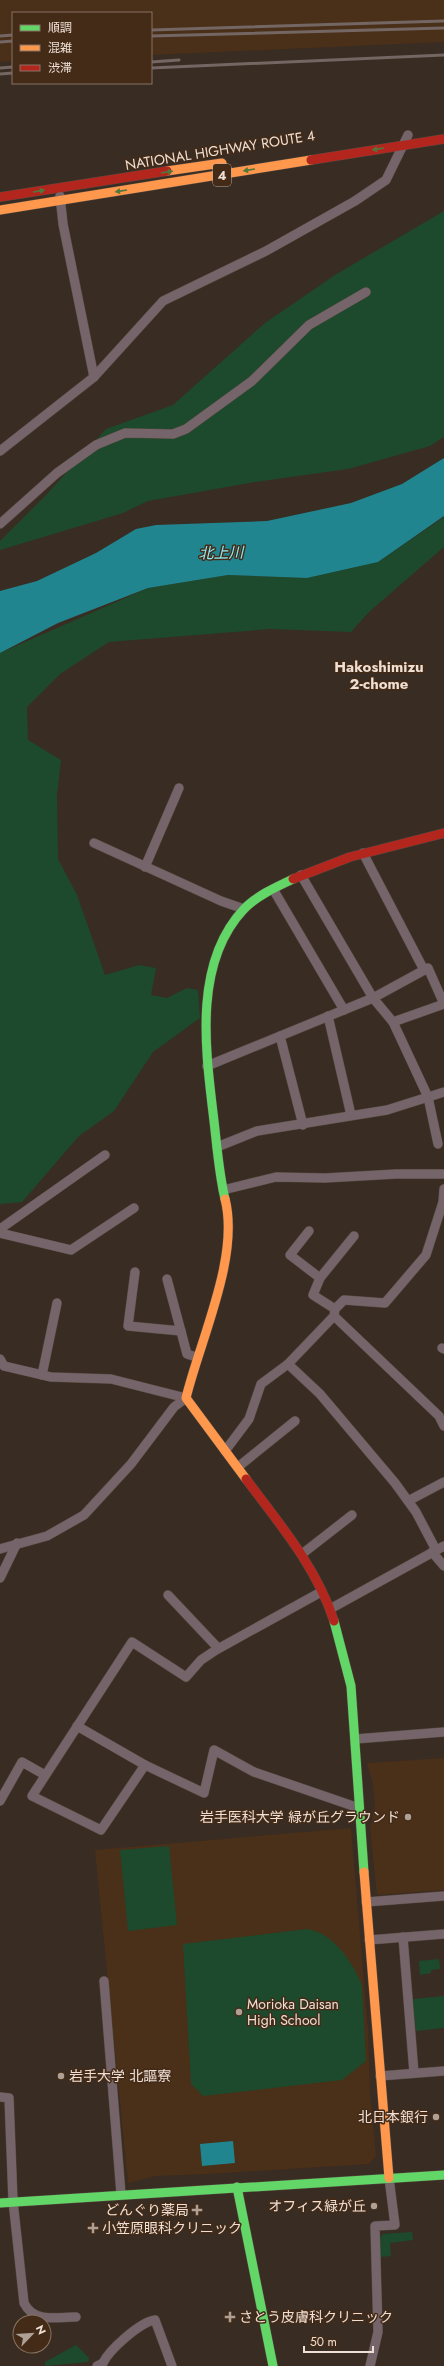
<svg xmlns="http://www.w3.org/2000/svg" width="444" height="2366" viewBox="0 0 444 2366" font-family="Jost,'Noto Sans JP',sans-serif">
<rect width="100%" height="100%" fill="#392c22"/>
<!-- built -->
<g fill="#4a2f19">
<polygon points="0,0 444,0 444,42 151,55 151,13 13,13 13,61 0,62"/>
<polygon points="444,1758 444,1890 377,1895 370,1828 375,1806 373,1784 367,1763"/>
<polygon points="351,1828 368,2030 370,2093 376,2156 369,2164 208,2174 156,2176 128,2183 95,1850"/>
</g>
<!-- green -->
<g fill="#1d4a2c">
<polygon points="444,211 444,437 430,446 348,469 255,482 148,501 123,513 0,550 0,541 46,495 106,429 173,405 265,323 335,275"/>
<polygon points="444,517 444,547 369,612 351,632 270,629 109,642 60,674 27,707 28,740 61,760 57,795 58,859 77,895 105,975 139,965 156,968 151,995 167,998 187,988 198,990 200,1018 153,1052 114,1111 79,1136 22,1202 0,1204 0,653 148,588 228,575 307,578 378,562"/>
<polygon points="169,1846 177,1925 128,1931 120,1850"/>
<path d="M 307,1929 C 333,1932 354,1964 362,1986 L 366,2061 L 342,2080 L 203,2096 L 191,2084 L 183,1944 Z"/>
<polygon points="439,1959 440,1969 431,1970 431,1973 420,1975 419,1961"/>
<polygon points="444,1996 444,2028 416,2031 412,1999"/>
<polygon points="412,2232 413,2240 390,2243 391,2256 380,2257 380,2238 383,2234"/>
<polygon points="76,2345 89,2358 88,2362 45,2366 45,2362"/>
</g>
<!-- water -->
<g fill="#20858f">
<polygon points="444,458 444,516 378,562 307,578 228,575 148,588 58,623 0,653 0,591 37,581 96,553 136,529 156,525 267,521 351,503 402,484"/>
<polygon points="233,2141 235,2163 202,2166 200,2144"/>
</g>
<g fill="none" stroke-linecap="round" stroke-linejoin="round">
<defs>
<g id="street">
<polyline points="60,196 63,224 94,377"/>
<polyline points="0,451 94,377 163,301 266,251 355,201 386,180 408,135"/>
<polyline points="0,524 57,473 96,445 125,433 173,434 186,429 252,381 309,325 366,292"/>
<polyline points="94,843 221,901 244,909"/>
<polyline points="363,853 424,970"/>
<polyline points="145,867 179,788"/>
<polyline points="301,875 373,998 393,1022 444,1004"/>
<polyline points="273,889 344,1010"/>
<polyline points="328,1016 351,1115"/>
<polyline points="393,1022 428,1097 438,1144"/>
<polyline points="280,1036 303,1125"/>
<polyline points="207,1066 373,998 428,968 444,1004"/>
<polyline points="217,1147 257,1131 387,1110 444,1092"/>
<polyline points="223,1190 276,1177 325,1178 396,1174 444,1174"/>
<polyline points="0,1229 105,1155"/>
<polyline points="309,1231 290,1255 320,1278 313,1295 335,1309"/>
<polyline points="0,1233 71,1250 134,1208"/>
<polyline points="135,1272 128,1326 181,1331"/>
<polyline points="320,1278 354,1236"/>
<polyline points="167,1279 187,1354 196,1357"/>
<polyline points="334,1316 439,1416 444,1426"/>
<polyline points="442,1348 444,1349"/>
<polyline points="0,1359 4,1366 51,1377 111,1379 186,1398"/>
<polyline points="288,1364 320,1394 395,1483 416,1512 436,1550"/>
<polyline points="42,1375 57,1303"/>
<polyline points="225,1451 249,1419 261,1384 288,1364 334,1316 335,1309 344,1300 385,1303 426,1255 443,1202 444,1189"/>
<polyline points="238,1467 295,1421"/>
<polyline points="408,1501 444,1482"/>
<polyline points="0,1549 47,1536 84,1515 131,1464 174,1407 186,1398"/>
<polyline points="432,1552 444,1566"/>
<polyline points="302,1554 352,1515"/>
<polyline points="0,1578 17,1543"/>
<polyline points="321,1592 216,1650 201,1660 186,1677 132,1642 32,1796 101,1830 145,1765 204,1793 214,1750 254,1772 359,1808"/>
<polyline points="168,1595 218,1648"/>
<polyline points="330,1609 444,1546"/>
<polyline points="77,1726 145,1765"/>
<polyline points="355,1739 444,1732"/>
<polyline points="0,1801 22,1762 45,1775"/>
<polyline points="366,1902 444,1896"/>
<polyline points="403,1937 414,2073"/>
<polyline points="369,1940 444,1934"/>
<polyline points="104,1981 121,2194"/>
<polyline points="380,2076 444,2071"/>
<path d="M 0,2097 L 9,2098 L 13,2201 L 24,2303 C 34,2323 55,2317 76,2317"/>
<path d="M 97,2366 L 103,2363 C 109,2350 140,2322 155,2320 L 172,2366"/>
<polyline points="370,2366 378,2332 375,2226 395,2225 389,2178"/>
</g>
<g id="fast">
<path d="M 225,1199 C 219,1174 217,1147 214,1121 C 206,1053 192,964 244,909 C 256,896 278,886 293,879"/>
<polyline points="334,1621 351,1686 364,1872"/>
<polyline points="237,2187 273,2366"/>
<polyline points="0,2203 444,2175"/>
</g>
<g id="slow">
<polyline points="167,171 222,163"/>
<polyline points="0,210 311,160"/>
<path d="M 225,1199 C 240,1257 200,1340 186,1398 L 246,1479"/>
<polyline points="364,1872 389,2178"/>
</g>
<g id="jam">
<polyline points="311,160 444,139"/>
<polyline points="0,197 167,171"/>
<polyline points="293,879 350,857 444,833"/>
<path d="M 246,1479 C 279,1523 317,1568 334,1621"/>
</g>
</defs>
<!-- street casing -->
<use href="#street" stroke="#544940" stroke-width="10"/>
<!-- fast casing -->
<use href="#fast" stroke="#544940" stroke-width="10"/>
<!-- slow casing -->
<use href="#slow" stroke="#544940" stroke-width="10"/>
<!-- jam casing -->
<use href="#jam" stroke="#544940" stroke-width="10"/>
<!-- street -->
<use href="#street" stroke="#75656a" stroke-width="9"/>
<!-- fast -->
<use href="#fast" stroke="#63d668" stroke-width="9"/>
<!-- slow -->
<use href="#slow" stroke="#ff974d" stroke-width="9"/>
<!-- jam -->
<use href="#jam" stroke="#b3261e" stroke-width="9"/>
<!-- rail -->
<g stroke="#736663" stroke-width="3">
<polyline points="151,30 444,21"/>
<polyline points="0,36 13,35"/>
<polyline points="151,36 444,28"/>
<polyline points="0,42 13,41"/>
<polyline points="151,62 179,60"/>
<polyline points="0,68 13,67"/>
<polyline points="151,68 444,55"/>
<polyline points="0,74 13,73"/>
</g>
</g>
<!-- one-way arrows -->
<defs><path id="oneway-solid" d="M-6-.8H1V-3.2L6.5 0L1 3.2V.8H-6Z"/></defs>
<g fill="#51783c">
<use href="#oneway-solid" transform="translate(378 149) rotate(171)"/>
<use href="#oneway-solid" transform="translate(249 170) rotate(171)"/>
<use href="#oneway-solid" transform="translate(167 172) rotate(-9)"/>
<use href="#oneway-solid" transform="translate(39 191) rotate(-9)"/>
<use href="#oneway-solid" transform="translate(121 191) rotate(171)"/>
</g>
<!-- markers -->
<g fill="#afa096" stroke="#432b18" stroke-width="1.5">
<circle cx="408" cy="1817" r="4"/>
<circle cx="239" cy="2012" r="4"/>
<circle cx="61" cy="2076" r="4"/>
<circle cx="436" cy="2117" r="4"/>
<circle cx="374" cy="2206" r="4"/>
<path d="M195 2204h4v4h4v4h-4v4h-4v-4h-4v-4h4z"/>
<path d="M91 2222h4v4h4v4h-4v4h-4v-4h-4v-4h4z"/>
<path d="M228 2311h4v4h4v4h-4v4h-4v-4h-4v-4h4z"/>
</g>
<g text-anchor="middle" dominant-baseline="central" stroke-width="3" stroke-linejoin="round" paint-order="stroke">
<!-- shield labels -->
<rect fill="#432b18" stroke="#bba99c" stroke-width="1" x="213" y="164" width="18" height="22" rx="3"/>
<g font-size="13" font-weight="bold" fill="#efdfd4">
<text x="222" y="175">4</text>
</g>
<!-- street labels -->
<g font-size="14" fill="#efdfd4" stroke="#432b18">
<text transform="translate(220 150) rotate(-9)">NATIONAL HIGHWAY ROUTE 4</text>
</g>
<!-- poi labels -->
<g font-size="14" fill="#efdfd4" stroke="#432b18" text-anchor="end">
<text x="400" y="1817">岩手医科大学 緑が丘グラウンド</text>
<text x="247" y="2004" text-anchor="start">Morioka Daisan<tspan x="247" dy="16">High School</tspan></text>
<text x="69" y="2076" text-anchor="start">岩手大学 北謳寮</text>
<text x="428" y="2117">北日本銀行</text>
<text x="366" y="2206">オフィス緑が丘</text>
<text x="189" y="2210">どんぐり薬局</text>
<text x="102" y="2228" text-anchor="start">小笠原眼科クリニック</text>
<text x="239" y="2317" text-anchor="start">さとう皮膚科クリニック</text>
</g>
<!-- water labels -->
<g font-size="15" font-style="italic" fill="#8eeaf6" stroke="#432b18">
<text transform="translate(221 553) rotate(-1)">北上川</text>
</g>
<!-- neighbourhood labels -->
<g font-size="15" font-weight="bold" fill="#efdfd4" stroke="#432b18">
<text x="379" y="667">Hakoshimizu<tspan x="379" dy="17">2-chome</tspan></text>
</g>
</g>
<!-- legend -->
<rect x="12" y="12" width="140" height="72" fill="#432b18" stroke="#887363"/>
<rect x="20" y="25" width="20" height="6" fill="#63d668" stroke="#887363"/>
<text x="48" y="32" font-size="12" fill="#efdfd4">順調</text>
<rect x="20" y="45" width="20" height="6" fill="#ff974d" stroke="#887363"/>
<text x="48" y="52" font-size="12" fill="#efdfd4">混雑</text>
<rect x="20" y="65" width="20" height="6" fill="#b3261e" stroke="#887363"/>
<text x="48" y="72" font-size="12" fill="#efdfd4">渋滞</text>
<!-- north arrow -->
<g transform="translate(32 2334) rotate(65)"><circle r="19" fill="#432b18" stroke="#887363"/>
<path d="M0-3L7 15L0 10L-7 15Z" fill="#afa096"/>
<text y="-6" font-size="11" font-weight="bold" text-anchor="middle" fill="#efdfd4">N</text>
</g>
<!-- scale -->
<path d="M304 2346v6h69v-6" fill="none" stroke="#efdfd4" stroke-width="2"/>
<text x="310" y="2346" font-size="12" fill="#efdfd4" stroke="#432b18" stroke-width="3" paint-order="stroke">50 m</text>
</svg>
